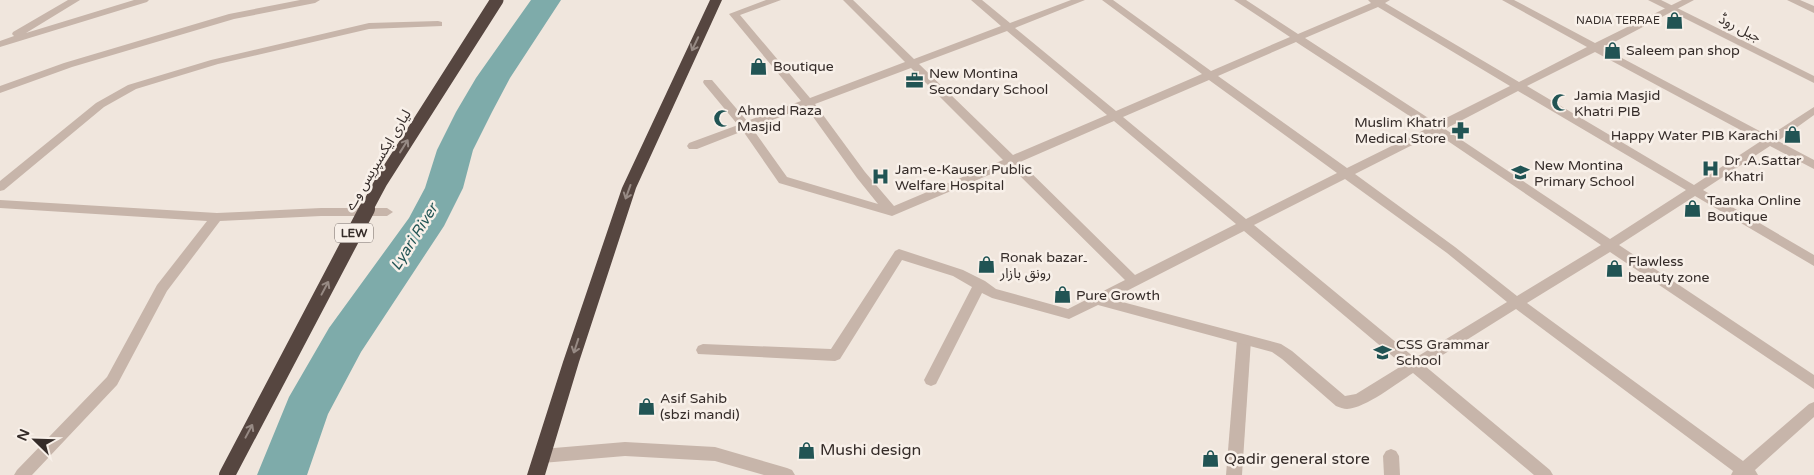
<svg xmlns="http://www.w3.org/2000/svg" width="1814" height="475" viewBox="0 0 1814 475" font-family="'Varela Round','Noto Sans Arabic',sans-serif">
<rect width="100%" height="100%" fill="#f0e6dd"/>
<g fill="none" stroke-linecap="round" stroke-linejoin="round">
<!-- river -->
<polygon fill="#7eabaa" fill-rule="evenodd" points="531,0 561,0 510,78 492,112 473,150 463,188 444,226 361,352 328,414 307,475 257,475 289,397 329,328 409,218 425,188 437,150 456,112 476,78"/>
<!-- service -->
<polygon fill="#c7b5aa" fill-rule="evenodd" points="1244,335 1249,336 1251,340 1242,475 1226,475 1237,340 1239,336"/>
<!-- minor -->
<g fill="#c7b5aa" fill-rule="evenodd">
<polygon points="68,0 80,0 26,33 134,0 149,0 147,2 0,47 0,41 14,36 12,34 13,32"/>
<polygon points="300,0 320,0 315,3 234,19 72,67 0,93 0,86 64,63 229,14"/>
<path d="M 766,0 L 781,0 L 740,15 L 810,98 L 905,62 L 843,0 L 853,0 L 914,59 L 1001,26 L 971,0 L 982,0 L 1010,23 L 1071,0 L 1085,0 L 1015,28 L 1116,111 L 1202,74 L 1102,0 L 1113,0 L 1211,71 L 1290,37 L 1234,0 L 1246,0 L 1298,34 L 1371,3 L 1368,0 L 1390,0 L 1385,3 L 1519,82 L 1587,47 L 1502,0 L 1514,0 L 1595,43 L 1682,0 L 1694,0 L 1603,48 L 1769,136 L 1814,107 L 1814,115 L 1778,141 L 1814,160 L 1814,169 L 1770,146 L 1703,190 L 1814,255 L 1814,266 L 1695,196 L 1619,245 L 1814,375 L 1814,389 L 1610,252 L 1527,303 L 1743,461 L 1809,404 L 1814,402 L 1814,417 L 1755,470 L 1758,475 L 1731,475 L 1733,471 L 1516,309 L 1425,366 L 1550,470 L 1553,475 L 1534,475 L 1413,373 C 1397,383 1366,408 1347,409 C 1344,409 1339,407 1336,406 L 1282,359 L 1272,352 L 1098,305 L 1069,319 L 992,298 L 982,293 L 936,384 L 931,386 L 926,384 L 924,380 L 972,287 L 953,276 L 902,260 L 840,359 L 835,361 L 698,354 L 696,350 L 698,346 L 703,344 L 831,349 L 895,251 L 899,249 L 963,270 L 985,281 L 996,289 L 1068,309 L 1125,280 L 1010,166 L 892,216 L 779,183 L 743,131 L 697,149 L 689,149 L 687,146 L 689,143 L 738,125 L 704,84 L 703,82 L 704,80 L 712,80 L 747,121 L 801,101 L 729,14 ZM 1378,7 L 1510,86 L 1436,123 L 1305,38 ZM 1007,31 L 1107,115 L 1013,155 L 919,64 ZM 1296,42 L 1428,128 L 1347,168 L 1218,76 ZM 1595,52 L 1761,141 L 1694,185 L 1527,86 ZM 911,68 L 1003,160 L 894,206 L 865,172 L 815,104 ZM 1209,80 L 1337,173 L 1246,219 L 1123,117 ZM 1518,91 L 1686,190 L 1610,239 L 1445,129 ZM 806,107 L 857,178 L 878,204 L 787,177 L 752,128 ZM 1114,121 L 1236,224 L 1135,275 L 1020,162 ZM 1436,133 L 1601,245 L 1517,296 L 1455,247 L 1355,174 ZM 1345,179 L 1447,253 L 1507,302 L 1415,358 L 1254,225 ZM 1244,231 L 1403,365 L 1356,394 L 1345,396 L 1292,351 L 1281,344 L 1111,299 Z"/>
<polygon points="1787,0 1800,0 1814,6 1814,13"/>
<polygon points="438,21 442,22 442,26 369,29 218,64 136,89 104,107 4,190 0,191 0,181 96,103 128,85 211,60 369,23"/>
<polygon points="0,200 217,213 321,208 387,208 393,212 387,216 321,216 220,221 167,291 117,385 32,475 14,475 17,470 107,377 157,285 207,221 0,208"/>
<polygon points="625,442 715,447 787,468 792,470 795,475 764,475 715,461 625,456 542,463 537,461 534,456 537,451 542,449"/>
<polygon points="1391,449 1396,451 1399,456 1400,475 1384,475 1383,456 1386,451"/>
</g>
<!-- tertiary -->
<polygon fill="#c7b5aa" fill-rule="evenodd" points="1648,0 1661,0 1814,76 1814,83"/>
<!-- motorway -->
<polygon fill="#564640" fill-rule="evenodd" points="710,0 722,0 636,188 579,362 545,475 527,475 563,362 622,188"/>
<!-- motorway-bridge-far1 -->
<polyline stroke="#564640" stroke-width="13" points="366,210 381,182 497,0"/>
<!-- motorway-bridge -->
<polyline stroke="#564640" stroke-width="16" points="227,475 367,209"/>
</g>
<!-- one-way arrows -->
<defs><path id="oneway-shaft" d="M-6 0H5M1.5-3L5.5 0L1.5 3" fill="none" stroke-width="1.6" stroke-linecap="round" stroke-linejoin="round" transform="scale(1.25)"/></defs>
<g stroke="#978a84">
<use href="#oneway-shaft" transform="translate(695 44) rotate(115)"/>
<use href="#oneway-shaft" transform="translate(404 146) rotate(-58)"/>
<use href="#oneway-shaft" transform="translate(628 192) rotate(110)"/>
<use href="#oneway-shaft" transform="translate(325 288) rotate(-62)"/>
<use href="#oneway-shaft" transform="translate(576 346) rotate(108)"/>
<use href="#oneway-shaft" transform="translate(249 431) rotate(-62)"/>
</g>
<!-- icons -->
<defs>
<symbol id="shop-bare" viewBox="-9 -9 18 18"><path d="M-5-2.5h2.3a2.7 3.5 0 0 1 5.4 0H5L5.5 6h-11ZM-1.5-2.5h3a1.5 2.3 0 0 0-3 0Z" fill="#215454" stroke="#f8f0e9" stroke-width="2.5" paint-order="stroke"/></symbol>
<symbol id="office-bare" viewBox="-9 -9 18 18"><path d="M-6-3h4V-5.5h4V-3h4V5H-6ZM-1-4.5V-3h2v-1.5ZM-6 0V1H6V0Z" fill="#215454" stroke="#f8f0e9" stroke-width="2.5" paint-order="stroke"/></symbol>
<symbol id="mosque-bare" viewBox="-9 -9 18 18"><path d="M3.5-4.9A6 6 0 1 0 3.5 4.9A5 5 0 1 1 3.5-4.9Z" fill="#215454" stroke="#f8f0e9" stroke-width="2.5" paint-order="stroke"/></symbol>
<symbol id="pharmacy-bare" viewBox="-9 -9 18 18"><path d="M-2-6h4v4h4v4h-4v4h-4v-4h-4v-4h4Z" fill="#215454" stroke="#f8f0e9" stroke-width="2.5" paint-order="stroke"/></symbol>
<symbol id="hospital-bare" viewBox="-9 -9 18 18"><path d="M-5-5h3v3.5h4V-5h3V5h-3V1.5h-4V5h-3Z" fill="#215454" stroke="#f8f0e9" stroke-width="2.5" paint-order="stroke"/></symbol>
<symbol id="school-bare" viewBox="-9 -9 18 18"><path d="M0-5L7-2L0 1L-7-2ZM-4 1L0 2.5L4 1V4Q0 6-4 4Z" fill="#215454" stroke="#f8f0e9" stroke-width="2.5" paint-order="stroke"/></symbol>
</defs>
<g fill-rule="evenodd">
<use href="#shop-bare" x="1662" y="8" width="25" height="25"/>
<use href="#shop-bare" x="1600" y="38" width="25" height="25"/>
<use href="#shop-bare" x="746" y="54" width="25" height="25"/>
<use href="#office-bare" x="902" y="68" width="25" height="25"/>
<use href="#mosque-bare" x="1548" y="90" width="25" height="25"/>
<use href="#mosque-bare" x="710" y="106" width="25" height="25"/>
<use href="#pharmacy-bare" x="1448" y="118" width="25" height="25"/>
<use href="#shop-bare" x="1780" y="122" width="25" height="25"/>
<use href="#hospital-bare" x="1698" y="156" width="25" height="25"/>
<use href="#school-bare" x="1508" y="160" width="25" height="25"/>
<use href="#hospital-bare" x="868" y="164" width="25" height="25"/>
<use href="#shop-bare" x="1680" y="196" width="25" height="25"/>
<use href="#shop-bare" x="974" y="252" width="25" height="25"/>
<use href="#shop-bare" x="1602" y="256" width="25" height="25"/>
<use href="#shop-bare" x="1050" y="282" width="25" height="25"/>
<use href="#school-bare" x="1370" y="340" width="25" height="25"/>
<use href="#shop-bare" x="634" y="394" width="25" height="25"/>
<use href="#shop-bare" x="794" y="438" width="25" height="25"/>
<use href="#shop-bare" x="1198" y="446" width="25" height="25"/>
</g>
<g text-anchor="middle" dominant-baseline="central" stroke-width="5" stroke-linejoin="round" paint-order="stroke">
<!-- far-poi labels -->
<g font-size="11" fill="#352c29" stroke="#f8f0e9" text-anchor="end">
<text x="1660" y="20">NADIA TERRAE</text>
</g>
<!-- shield labels -->
<rect fill="#f8f0e9" stroke="#706763" stroke-width="1" x="335" y="223.5" width="38" height="19" rx="4"/>
<g font-size="12" font-weight="bold" fill="#352c29">
<text x="354" y="233">LEW</text>
</g>
<!-- street labels -->
<g font-size="14" fill="#352c29" stroke="#f8f0e9">
<text transform="translate(1740 28) rotate(27)">جیل روڈ</text>
<text transform="translate(378 160) rotate(-59)">لیاری ایکسپریس وے</text>
</g>
<!-- poi labels -->
<g font-size="14" fill="#352c29" stroke="#f8f0e9" text-anchor="start">
<text x="1626" y="50">Saleem pan shop</text>
<text x="773" y="66">Boutique</text>
<text x="929" y="73">New Montina<tspan x="929" dy="16">Secondary School</tspan></text>
<text x="1574" y="95">Jamia Masjid<tspan x="1574" dy="16">Khatri PIB</tspan></text>
<text x="737" y="110">Ahmed Raza<tspan x="737" dy="16">Masjid</tspan></text>
<text x="1446" y="122" text-anchor="end">Muslim Khatri<tspan x="1446" dy="16">Medical Store</tspan></text>
<text x="1778" y="135" text-anchor="end">Happy Water PIB Karachi</text>
<text x="1724" y="160">Dr .A.Sattar<tspan x="1724" dy="16">Khatri</tspan></text>
<text x="1534" y="165">New Montina<tspan x="1534" dy="16">Primary School</tspan></text>
<text x="895" y="169">Jam-e-Kauser Public<tspan x="895" dy="16">Welfare Hospital</tspan></text>
<text x="1707" y="200">Taanka Online<tspan x="1707" dy="16">Boutique</tspan></text>
<text x="1000" y="257">Ronak bazar۔<tspan x="1000" dy="16">رونق بازار</tspan></text>
<text x="1628" y="261">Flawless<tspan x="1628" dy="16">beauty zone</tspan></text>
<text x="1076" y="295">Pure Growth</text>
<text x="1396" y="344">CSS Grammar<tspan x="1396" dy="16">School</tspan></text>
<text x="660" y="398">Asif Sahib<tspan x="660" dy="16">(sbzi mandi)</tspan></text>
</g>
<!-- water labels -->
<g font-size="15" font-style="italic" fill="#215454" stroke="#f8f0e9">
<text transform="translate(414 237) rotate(-58)">Lyari River</text>
</g>
<!-- near-poi labels -->
<g font-size="16" fill="#352c29" stroke="#f8f0e9" text-anchor="start">
<text x="820" y="450">Mushi design</text>
<text x="1224" y="459">Qadir general store</text>
</g>
</g>
<!-- north arrow -->
<g transform="translate(35 440) rotate(293)" stroke="#f8f0e9" stroke-width="4" paint-order="stroke">
<path d="M0-4L9 19L0 12L-9 19Z" fill="#352c29"/>
<text y="-8" font-size="14" font-weight="bold" text-anchor="middle" fill="#352c29">N</text>
</g>
</svg>
